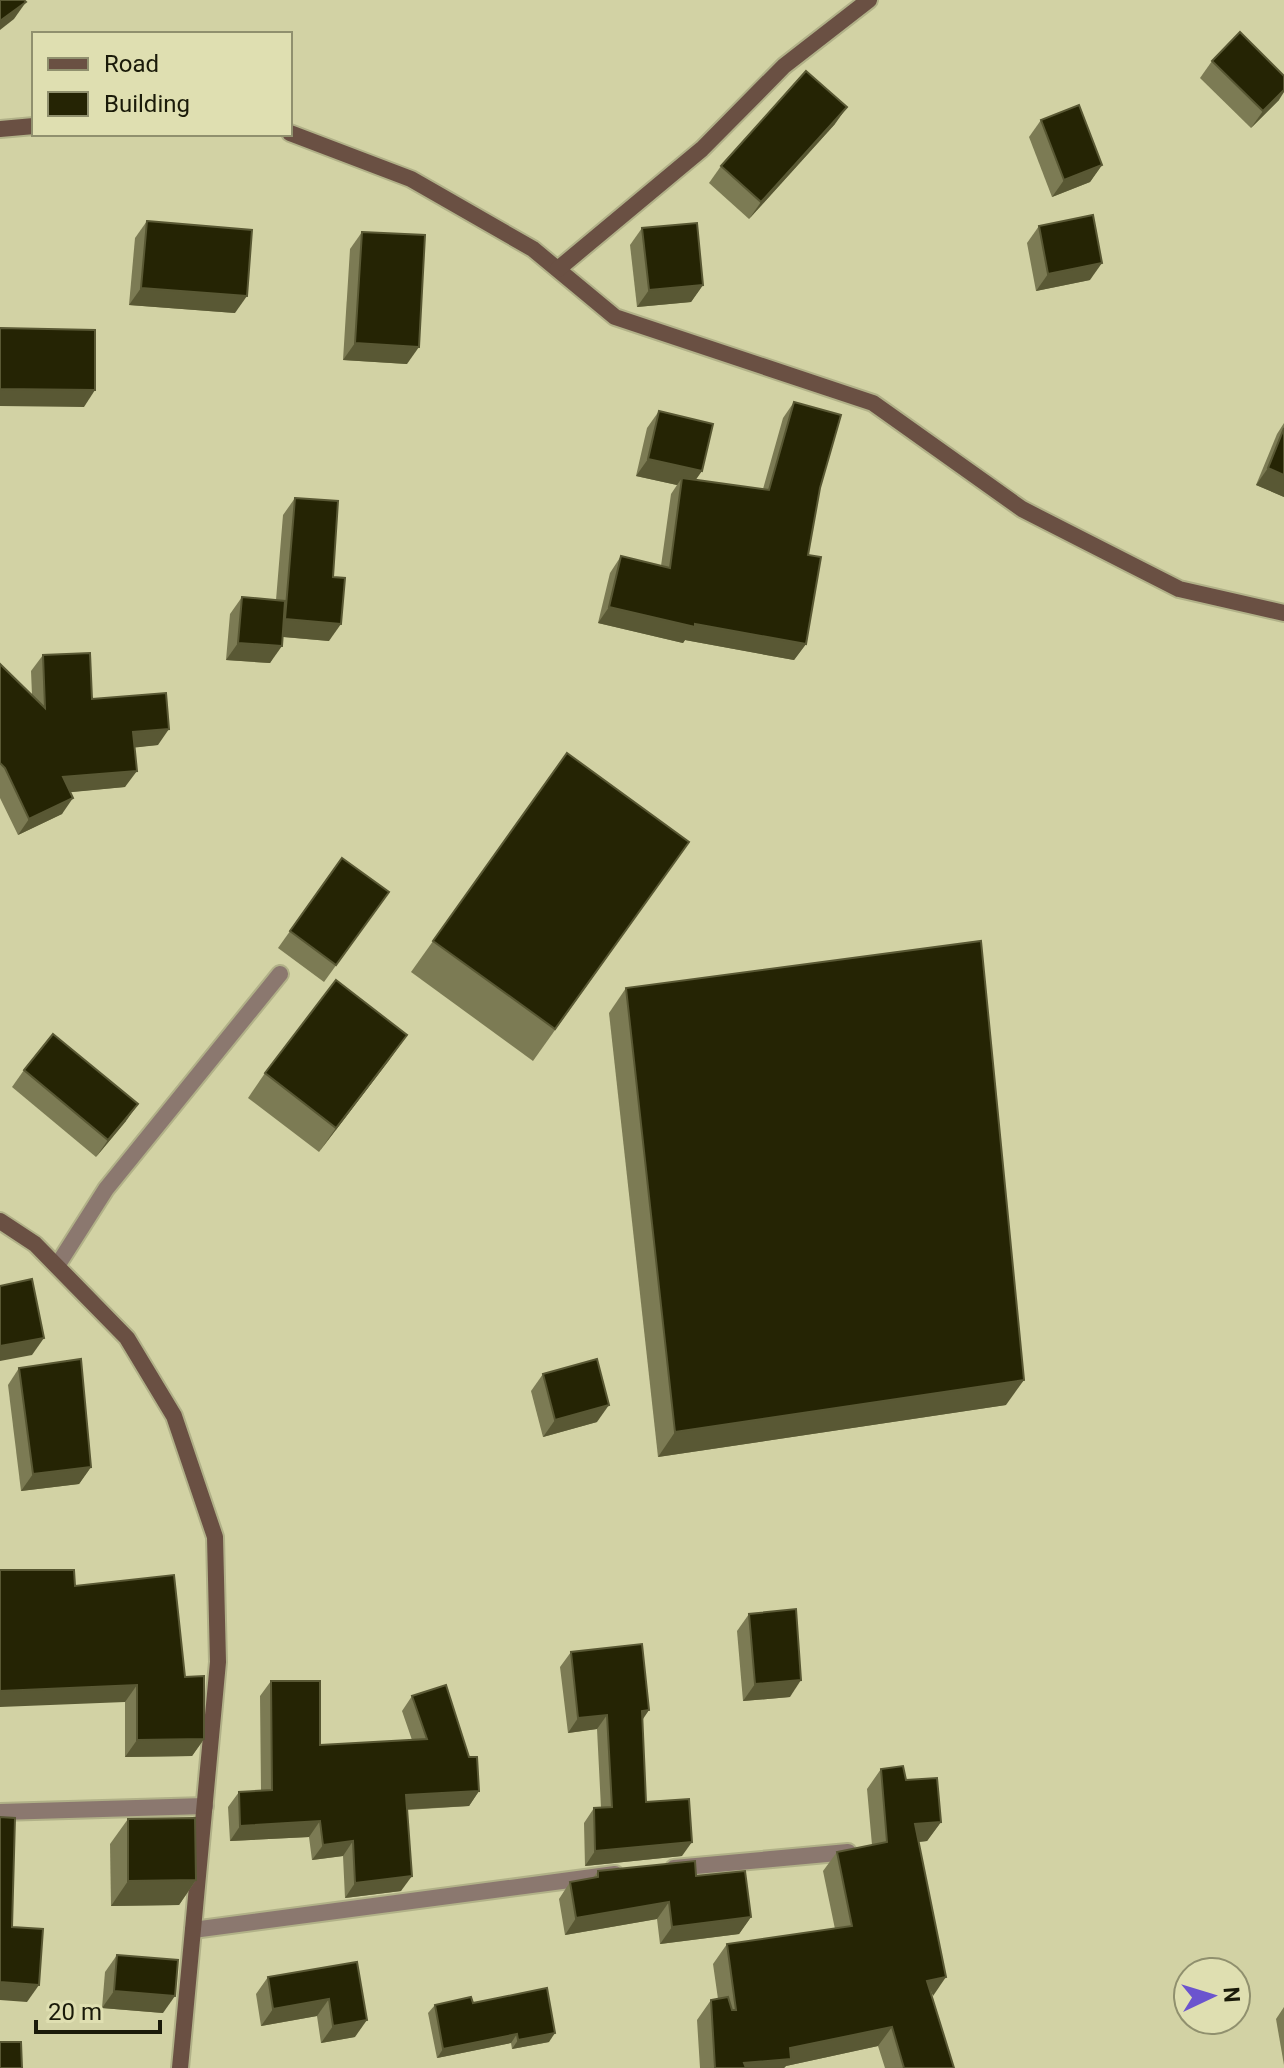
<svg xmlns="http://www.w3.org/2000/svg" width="1284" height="2068" viewBox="0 0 1284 2068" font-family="Roboto,sans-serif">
<rect width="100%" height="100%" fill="#d2d2a4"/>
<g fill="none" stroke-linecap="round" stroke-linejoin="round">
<defs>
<g id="street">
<polyline points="57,1266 106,1189 280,974"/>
<polyline points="0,1812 205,1806"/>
<polyline points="674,1868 848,1852"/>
<polyline points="193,1930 615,1874"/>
</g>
<g id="secondary">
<polyline points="0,129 34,126"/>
<polyline points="290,133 411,179 533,249 615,317 873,403 1022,509 1179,589 1284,613"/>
<polyline points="558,269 702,149 784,66 869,0"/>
<polyline points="0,1221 35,1244 127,1338 174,1416 215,1537 218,1662 180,2068"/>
</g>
</defs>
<!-- street casing -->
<use href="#street" stroke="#b1b188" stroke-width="20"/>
<!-- secondary casing -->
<use href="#secondary" stroke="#b1b188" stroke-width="20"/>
<!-- street -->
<use href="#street" stroke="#8b786f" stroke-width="16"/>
<!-- secondary -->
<use href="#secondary" stroke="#6a5043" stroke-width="16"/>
</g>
<!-- wall -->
<g fill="#7c7b54">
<polygon points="1212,61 1279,100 1251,128 1200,78"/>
<polygon points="1041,120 1102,165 1090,182 1052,197 1029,137"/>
<polygon points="835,124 749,219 709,183 721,166"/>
<polygon points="147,221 235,313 129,305 135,238"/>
<polygon points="1039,226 1090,280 1036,291 1027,243"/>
<polygon points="642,228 703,285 691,302 637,307 630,245"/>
<polygon points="362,232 407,364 343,360 350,249"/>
<polygon points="794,402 820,488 808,555 806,644 794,660 685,640 683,643 598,623 610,573 621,556 661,566 671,494 677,485 636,476 647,428 659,411 696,480 763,489 783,418"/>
<polygon points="1284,423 1284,497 1256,485 1277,434"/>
<polygon points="295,498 329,641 283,637 270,663 226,660 230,614 242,597 276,600 283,515"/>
<polygon points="43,655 92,699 158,745 135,747 125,787 70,792 62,814 18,835 0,798 0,664 32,695 31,671"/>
<polygon points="567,753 689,842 533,1061 411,972"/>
<polygon points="342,858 389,892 324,982 278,948"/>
<polygon points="626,988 1006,1405 658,1457 609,1013"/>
<polygon points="390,1059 319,1152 248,1098 265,1073"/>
<polygon points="24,1070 126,1121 96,1157 12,1087"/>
<polygon points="19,1368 91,1467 79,1484 21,1491 8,1385"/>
<polygon points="543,1374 597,1422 543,1437 531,1391"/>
<polygon points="75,1586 185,1677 204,1739 192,1756 125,1757 125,1702"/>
<polygon points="749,1614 790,1697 743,1701 737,1631"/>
<polygon points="571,1652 649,1710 642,1719 646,1802 682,1856 585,1866 584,1823 594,1808 601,1808 597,1729 568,1733 560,1667"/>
<polygon points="271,1681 320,1745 412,1740 402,1711 412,1696 479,1791 469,1806 407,1810 401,1891 345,1898 343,1856 312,1860 309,1837 230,1841 228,1807 239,1792 261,1790 260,1696"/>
<polygon points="881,1769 906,1780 941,1822 927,1841 918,1842 932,1996 954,2068 885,2068 878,2046 786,2066 784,2068 700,2068 697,2020 711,2000 718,1999 713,1964 727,1944 835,1929 823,1871 837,1852 872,1845 867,1789"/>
<polygon points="128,1819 196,1880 179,1905 111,1906 110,1844"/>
<polygon points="598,1871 696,1876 751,1917 739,1934 660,1944 657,1919 565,1935 559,1899 570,1882 593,1878"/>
<polygon points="117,1955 163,2013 102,2008 105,1972"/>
<polygon points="357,1962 355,2037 321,2043 317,2016 261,2026 256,1994 268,1977"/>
<polygon points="473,2003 549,2042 512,2049 511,2043 437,2058 428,2013 435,2005"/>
<polygon points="1284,2007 1284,2065 1276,2019"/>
</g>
<!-- shaded-wall -->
<g fill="#595834">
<polygon points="26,2 14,19 0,30 0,21"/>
<polygon points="1284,90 1284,92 1279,100 1251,128 1263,111"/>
<polygon points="847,107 835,124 749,219 761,202"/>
<polygon points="1102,165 1090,182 1052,197 1064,180"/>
<polygon points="1102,263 1090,280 1036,291 1048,274"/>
<polygon points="703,285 691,302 637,307 649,290"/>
<polygon points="141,288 247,296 235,313 129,305"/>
<polygon points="355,343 419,347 407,364 343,360"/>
<polygon points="0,389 95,390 84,407 0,406"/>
<polygon points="648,459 702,471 690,488 682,478 677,485 636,476"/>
<polygon points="1268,468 1284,475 1284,497 1256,485"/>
<polygon points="609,607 695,624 806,644 794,660 685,640 683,643 598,623"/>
<polygon points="285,619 341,624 329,641 273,636"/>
<polygon points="238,643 282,646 270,663 226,660"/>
<polygon points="169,729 158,745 122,749 133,732"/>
<polygon points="137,771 125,787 52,794 63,777"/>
<polygon points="73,798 62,814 18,835 29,819"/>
<polygon points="407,1035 390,1059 319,1152 336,1128"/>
<polygon points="138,1104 126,1121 96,1157 108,1140"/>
<polygon points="44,1338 32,1355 0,1361 0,1346"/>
<polygon points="1024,1380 1006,1405 658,1457 675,1432"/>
<polygon points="609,1405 597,1422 543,1437 555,1420"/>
<polygon points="91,1467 79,1484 21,1491 33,1474"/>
<polygon points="801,1680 790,1697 743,1701 755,1684"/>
<polygon points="137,1685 125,1702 0,1707 0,1691"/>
<polygon points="649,1710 639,1725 642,1711"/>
<polygon points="607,1715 597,1729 568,1733 578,1718"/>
<polygon points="204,1739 192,1756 125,1757 137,1740"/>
<polygon points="479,1791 469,1806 395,1810 406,1795"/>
<polygon points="320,1821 309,1837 230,1841 240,1826"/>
<polygon points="941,1822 927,1841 901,1844 915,1824"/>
<polygon points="353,1841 343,1856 312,1860 323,1845"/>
<polygon points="692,1842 682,1856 585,1866 595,1851"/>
<polygon points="412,1876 401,1891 345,1898 355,1883"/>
<polygon points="196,1880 179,1905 111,1906 128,1881"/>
<polygon points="669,1902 657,1919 565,1935 576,1918"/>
<polygon points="751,1917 739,1934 660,1944 672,1927"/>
<polygon points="946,1977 933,1996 927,1981"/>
<polygon points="0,1982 39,1985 27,2002 0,2000"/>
<polygon points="114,1991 175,1996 163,2013 102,2008"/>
<polygon points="329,1999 317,2016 261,2026 273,2009"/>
<polygon points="367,2020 355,2037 321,2043 333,2026"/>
<polygon points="892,2027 878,2046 786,2066 784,2068 740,2068 744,2063 790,2048"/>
<polygon points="555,2033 549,2042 512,2049 518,2040"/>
<polygon points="517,2034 511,2043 437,2058 443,2049"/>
</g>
<!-- building -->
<g fill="#252404" stroke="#595834" stroke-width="2">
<polygon points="0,0 24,0 26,2 0,21"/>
<polygon points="1240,32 1284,76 1284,90 1263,111 1212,61"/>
<polygon points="806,71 847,107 761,202 721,166"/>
<polygon points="1079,105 1102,165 1064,180 1041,120"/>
<polygon points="1093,215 1102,263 1048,274 1039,226"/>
<polygon points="147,221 252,230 247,296 141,288"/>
<polygon points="697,223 703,285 649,290 642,228"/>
<polygon points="362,232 425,235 419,347 355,343"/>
<polygon points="0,328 95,330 95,390 0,389"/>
<polygon points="794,402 841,415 820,488 808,555 821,557 806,644 695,624 695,627 609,607 621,556 670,568 682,478 769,490"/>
<polygon points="659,411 713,424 702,471 648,459"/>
<polygon points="1284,428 1284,475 1268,468"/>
<polygon points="295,498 338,501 333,577 345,578 341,624 285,619"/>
<polygon points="242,597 285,601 282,646 238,643"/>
<polygon points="90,653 92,699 166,693 169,729 133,732 137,771 63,777 73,798 29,819 5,768 0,763 0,664 45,708 43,655"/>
<polygon points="567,753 689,842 555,1029 433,941"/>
<polygon points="342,858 389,892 336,965 290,931"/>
<polygon points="981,941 1024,1380 675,1432 626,988"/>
<polygon points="336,980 407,1035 336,1128 265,1073"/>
<polygon points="53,1034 138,1104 108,1140 24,1070"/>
<polygon points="32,1279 44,1338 0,1346 0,1286"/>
<polygon points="81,1359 91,1467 33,1474 19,1368"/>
<polygon points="597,1359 609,1405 555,1420 543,1374"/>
<polygon points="0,1570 74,1570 75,1586 174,1575 185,1677 204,1676 204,1739 137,1740 137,1685 0,1691"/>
<polygon points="796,1609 801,1680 755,1684 749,1614"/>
<polygon points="642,1644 649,1710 642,1711 646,1802 689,1799 692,1842 595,1851 594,1808 612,1807 607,1715 578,1718 571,1652"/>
<polygon points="271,1681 320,1681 320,1745 427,1739 412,1696 446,1685 469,1757 477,1757 479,1791 406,1795 412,1876 355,1883 353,1841 323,1845 320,1821 240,1826 239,1792 272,1790"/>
<polygon points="903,1766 906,1780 937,1778 941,1822 915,1824 946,1977 927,1981 954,2068 904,2068 892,2027 790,2048 791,2059 744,2063 746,2068 715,2068 711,2000 728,1997 732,2010 736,2010 727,1944 852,1926 837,1852 887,1842 881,1769"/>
<polygon points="0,1817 15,1818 12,1927 43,1929 39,1985 0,1982"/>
<polygon points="195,1818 196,1880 128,1881 128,1819"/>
<polygon points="695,1861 696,1876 745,1871 751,1917 672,1927 669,1902 576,1918 570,1882 598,1877 598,1871"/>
<polygon points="117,1955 178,1960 175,1996 114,1991"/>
<polygon points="357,1962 367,2020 333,2026 329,1999 273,2009 268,1977"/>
<polygon points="547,1988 555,2033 518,2040 517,2034 443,2049 435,2005 471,1997 473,2003"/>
<polygon points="0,2042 21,2042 22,2068 0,2068"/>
</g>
<!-- legend -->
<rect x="32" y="32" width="260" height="104" fill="#dfdfb1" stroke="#90906e" stroke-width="2"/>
<rect x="48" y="58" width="40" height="12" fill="#6a5043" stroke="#90906e" stroke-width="2"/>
<text x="104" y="72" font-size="24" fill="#1a1a09">Road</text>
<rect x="48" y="92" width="40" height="24" fill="#252404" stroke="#90906e" stroke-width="2"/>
<text x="104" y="112" font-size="24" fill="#1a1a09">Building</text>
<!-- north arrow -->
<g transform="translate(1212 1996) rotate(86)"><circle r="38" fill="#dfdfb1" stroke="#90906e" stroke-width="2"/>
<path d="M0-6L14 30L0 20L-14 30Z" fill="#6b54ce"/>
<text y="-12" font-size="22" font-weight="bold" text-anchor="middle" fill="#1a1a09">N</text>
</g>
<!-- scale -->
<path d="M36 2020v12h124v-12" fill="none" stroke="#1a1a09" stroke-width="4"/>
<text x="48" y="2020" font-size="24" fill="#1a1a09" stroke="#dfdfb1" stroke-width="6" paint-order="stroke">20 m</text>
</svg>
